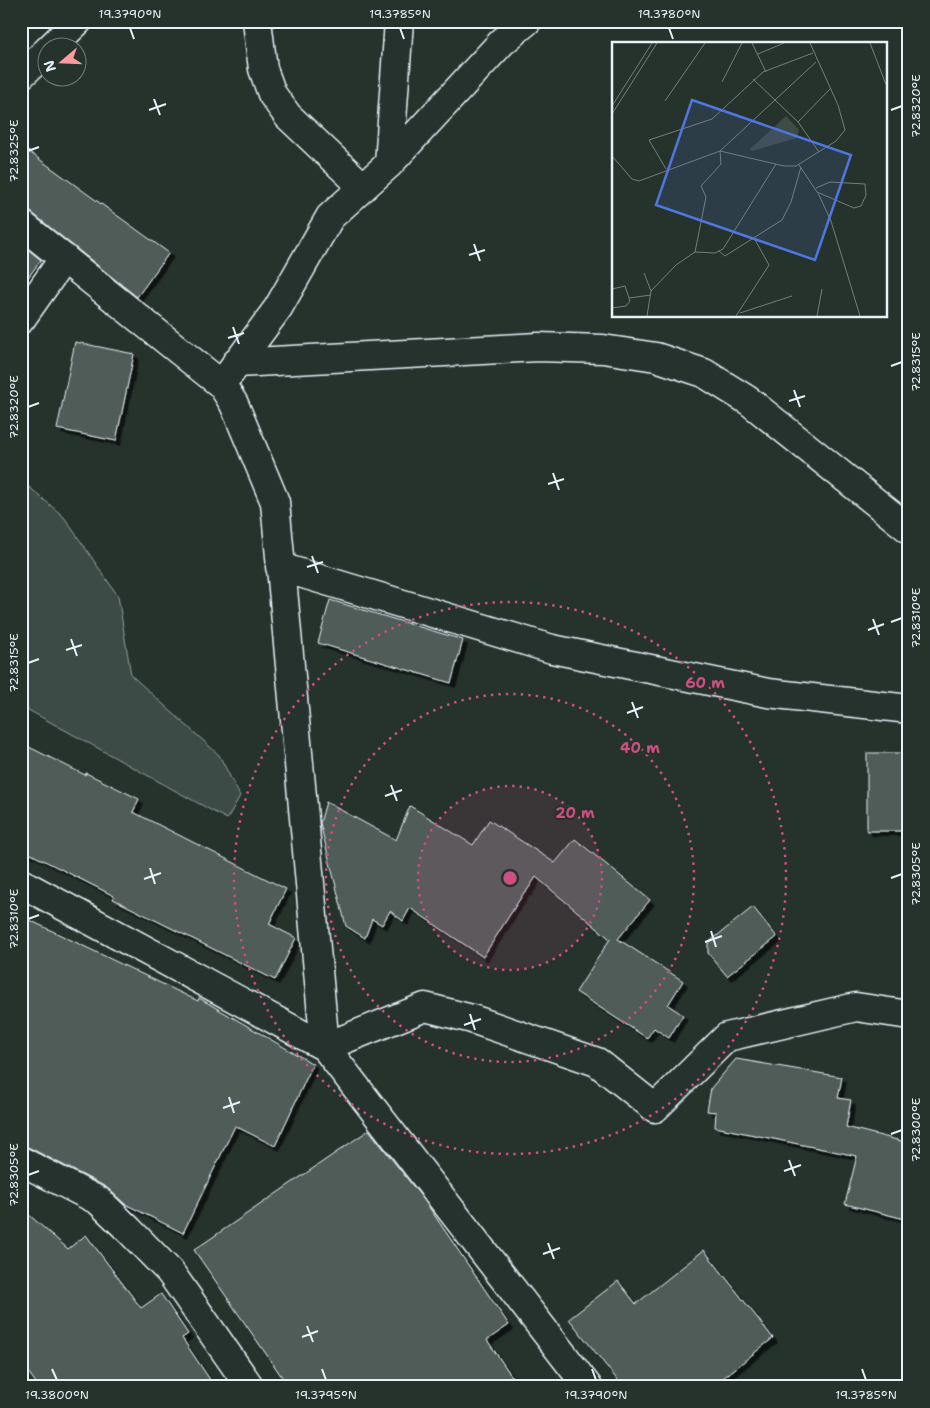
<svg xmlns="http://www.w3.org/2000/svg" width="930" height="1408" viewBox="0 0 930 1408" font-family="'Shantell Sans',sans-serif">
<defs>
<filter id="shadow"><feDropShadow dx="4.5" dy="4.5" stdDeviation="0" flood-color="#0009"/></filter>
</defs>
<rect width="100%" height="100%" fill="#26332d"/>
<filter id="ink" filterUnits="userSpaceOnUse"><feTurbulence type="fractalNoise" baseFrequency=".02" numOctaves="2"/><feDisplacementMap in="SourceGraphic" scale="10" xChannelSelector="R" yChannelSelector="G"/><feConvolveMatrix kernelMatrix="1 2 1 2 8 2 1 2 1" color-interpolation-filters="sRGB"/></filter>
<g filter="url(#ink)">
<!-- green -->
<polygon fill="#3e4b47" stroke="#939ea0" points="21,480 64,517 118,596 131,675 219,755 240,796 227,819 21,706"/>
<!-- building -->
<g fill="#505c59" stroke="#e8f1f8" filter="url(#shadow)">
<polygon points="21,146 169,253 137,297 31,212 21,209"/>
<polygon points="21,244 41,260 21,287"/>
<polygon points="75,342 134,354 116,441 57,429"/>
<polygon points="330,600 463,640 451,683 318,643"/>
<polygon points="21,743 85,775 86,773 139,799 133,812 286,889 269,924 296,938 275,980 113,899 114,896 21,849"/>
<rect x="867" y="753" width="42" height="78"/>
<polygon points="326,802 396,840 410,806 473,845 489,820 555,863 575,839 650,900 618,939 683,981 668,1005 683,1015 669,1038 654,1028 647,1038 576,992 610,939 536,877 526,892 525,891 483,957 410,908 403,921 390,911 382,925 372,919 365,938 346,926 320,823"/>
<polygon points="753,907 777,937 727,976 708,953 708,943"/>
<polygon points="21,916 198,1001 199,998 313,1064 275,1146 235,1126 183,1233 125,1204 106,1187 28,1147 21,1146"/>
<polygon points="736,1059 842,1077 838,1098 851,1100 846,1127 909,1143 909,1220 845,1204 857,1156 715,1127 716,1112 707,1111 711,1088"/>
<polygon points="369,1130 424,1200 509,1325 487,1340 519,1387 289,1387 194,1250"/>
<polygon points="21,1208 68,1249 86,1235 141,1308 161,1294 188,1334 182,1338 215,1387 39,1387 21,1362"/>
<polygon points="704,1250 773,1338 712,1387 623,1387 569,1319 618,1281 636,1304"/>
</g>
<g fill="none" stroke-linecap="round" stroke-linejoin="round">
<defs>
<g id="minor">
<polyline points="257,21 263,69 272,94 288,116 363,187"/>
<polyline points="50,48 78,21"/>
<polyline points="21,75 48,50"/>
<polyline points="389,164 502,42 527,21"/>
<polyline points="21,224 222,385 234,404 275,502 325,1047 425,1007 472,1019 597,1062 655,1108 727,1037 856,1007 909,1015"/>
<polyline points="21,319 64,258"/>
<polyline points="236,363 538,347 603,349 656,357 704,373 749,401 909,529"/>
<polyline points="230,373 278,308 330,217 389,164 399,21"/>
<polyline points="280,567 552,649 768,693 909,709"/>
<polyline points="21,883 325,1047 588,1387"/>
<polyline points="21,1161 99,1201 129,1230 170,1272 250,1387"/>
</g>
</defs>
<!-- minor casing -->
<use href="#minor" stroke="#e8f1f8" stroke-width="31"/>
<!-- minor -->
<use href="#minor" stroke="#26332d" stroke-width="28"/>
</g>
</g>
<!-- ticks -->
<path fill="none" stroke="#e8f1f8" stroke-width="2" d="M 130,28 L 134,39M 400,28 L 404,39M 669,28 L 673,39M 154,99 L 160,115M 149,110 L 166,104M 891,110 L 902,106M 28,151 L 39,147M 474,244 L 480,261M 469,255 L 485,250M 233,327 L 239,344M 228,338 L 244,333M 891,366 L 902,362M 794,390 L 800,407M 789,401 L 805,396M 28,407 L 39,403M 553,473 L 559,490M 548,484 L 564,479M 312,556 L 318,573M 307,567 L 323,562M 873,619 L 879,635M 891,622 L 902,618M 868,630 L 884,624M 71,639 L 77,656M 66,650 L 82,645M 28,663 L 39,659M 632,702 L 638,718M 627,713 L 643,707M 391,785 L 397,801M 385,796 L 402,790M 150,868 L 155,884M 891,878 L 902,874M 144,879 L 161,873M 28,919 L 39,915M 711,931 L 716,947M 705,942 L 722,936M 470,1014 L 475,1030M 464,1025 L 481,1019M 229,1097 L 234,1113M 223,1108 L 240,1102M 891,1134 L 902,1130M 789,1160 L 795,1176M 784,1171 L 801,1165M 28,1175 L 39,1171M 548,1243 L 554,1259M 543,1254 L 560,1248M 307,1326 L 313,1342M 302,1337 L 318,1331M 52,1369 L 57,1380M 322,1369 L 326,1380M 592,1369 L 596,1380M 862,1369 L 866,1380"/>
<!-- distance rings -->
<circle cx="510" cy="878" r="92" fill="#cc4e82" fill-opacity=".12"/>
<g fill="none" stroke="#cc4e82" stroke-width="2.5" stroke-dasharray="2.5 5">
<circle cx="510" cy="878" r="92"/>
<circle cx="510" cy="878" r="184"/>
<circle cx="510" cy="878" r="276"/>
</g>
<!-- overview -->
<g transform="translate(612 42)">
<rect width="275" height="275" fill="#26332d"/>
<path d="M 174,74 L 187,88 L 185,96 L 140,109 L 138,107 Z" fill="#3e4b47"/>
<path fill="none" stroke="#747f7e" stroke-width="1" d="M 140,1 L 154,30M 258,1 L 275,45M 146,12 L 172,1M 141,37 L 186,80 L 207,110M 110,40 L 130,1M 53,59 L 93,1M 0,64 L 40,1M 0,72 L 45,1M 186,80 L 218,47M 0,114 L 20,137 L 27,139 L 108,109 L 204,20M 187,123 L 205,150 L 242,166 L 249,164 L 254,153 L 253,142 L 218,140 L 204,146M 54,127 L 37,98 L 100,77 L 151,30 L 201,11M 206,151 L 219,179 L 248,274M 107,209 L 113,214 L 170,178 L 179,160 L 189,125M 83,210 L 103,211 L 111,207 L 164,122M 32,231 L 39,249 L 35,274M 0,247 L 13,244 L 18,259 L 14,264 L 0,266M 39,249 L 64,223 L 83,210 L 94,155 L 89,144 L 109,122 L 108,109 L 172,124 L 184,124 L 224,99 L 233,88 L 226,63 L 198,1M 17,256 L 39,253M 128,271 L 180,254M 124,274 L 157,223 L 142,196M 205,274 L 210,247"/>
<path fill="#5077e0" fill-opacity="0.15" stroke="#5077e0" stroke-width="2.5" d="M 80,58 L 239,113 L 203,218 L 44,163 Z"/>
<rect width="275" height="275" fill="none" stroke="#e8f1f8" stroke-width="2.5"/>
</g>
<circle cx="510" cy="878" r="8" fill="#cc4e82" stroke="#26332d" stroke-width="2.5"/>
<g font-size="15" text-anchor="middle" font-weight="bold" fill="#cc4e82" stroke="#26332d" stroke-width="4" stroke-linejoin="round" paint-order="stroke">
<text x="705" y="688">60 m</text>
<text x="640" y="753">40 m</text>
<text x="575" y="818">20 m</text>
</g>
<!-- margin -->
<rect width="930" height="1408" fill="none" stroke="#26332d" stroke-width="55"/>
<!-- north arrow -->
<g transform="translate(62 62) rotate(251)"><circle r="24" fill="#26332d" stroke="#747f7e"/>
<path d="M0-4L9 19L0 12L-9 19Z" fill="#ff9aa2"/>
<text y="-8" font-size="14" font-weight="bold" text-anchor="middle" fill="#e8f1f8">N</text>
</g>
<rect x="28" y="28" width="874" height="1352" fill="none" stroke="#e8f1f8" stroke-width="2"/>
<g font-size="12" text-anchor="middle" fill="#e8f1f8">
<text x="130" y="18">19.3790°N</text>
<text x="400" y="18">19.3785°N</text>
<text x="669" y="18">19.3780°N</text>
<text transform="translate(916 106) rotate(-90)" y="4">72.8320°E</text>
<text transform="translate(14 151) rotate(-90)" y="4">72.8325°E</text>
<text transform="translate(916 362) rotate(-90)" y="4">72.8315°E</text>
<text transform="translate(14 407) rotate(-90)" y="4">72.8320°E</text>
<text transform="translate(916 618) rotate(-90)" y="4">72.8310°E</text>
<text transform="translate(14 663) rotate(-90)" y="4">72.8315°E</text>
<text transform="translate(916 874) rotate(-90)" y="4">72.8305°E</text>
<text transform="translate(14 919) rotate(-90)" y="4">72.8310°E</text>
<text transform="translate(916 1130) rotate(-90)" y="4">72.8300°E</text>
<text transform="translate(14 1175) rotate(-90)" y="4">72.8305°E</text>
<text x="57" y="1399">19.3800°N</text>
<text x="326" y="1399">19.3795°N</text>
<text x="596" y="1399">19.3790°N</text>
<text x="866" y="1399">19.3785°N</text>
</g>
</svg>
